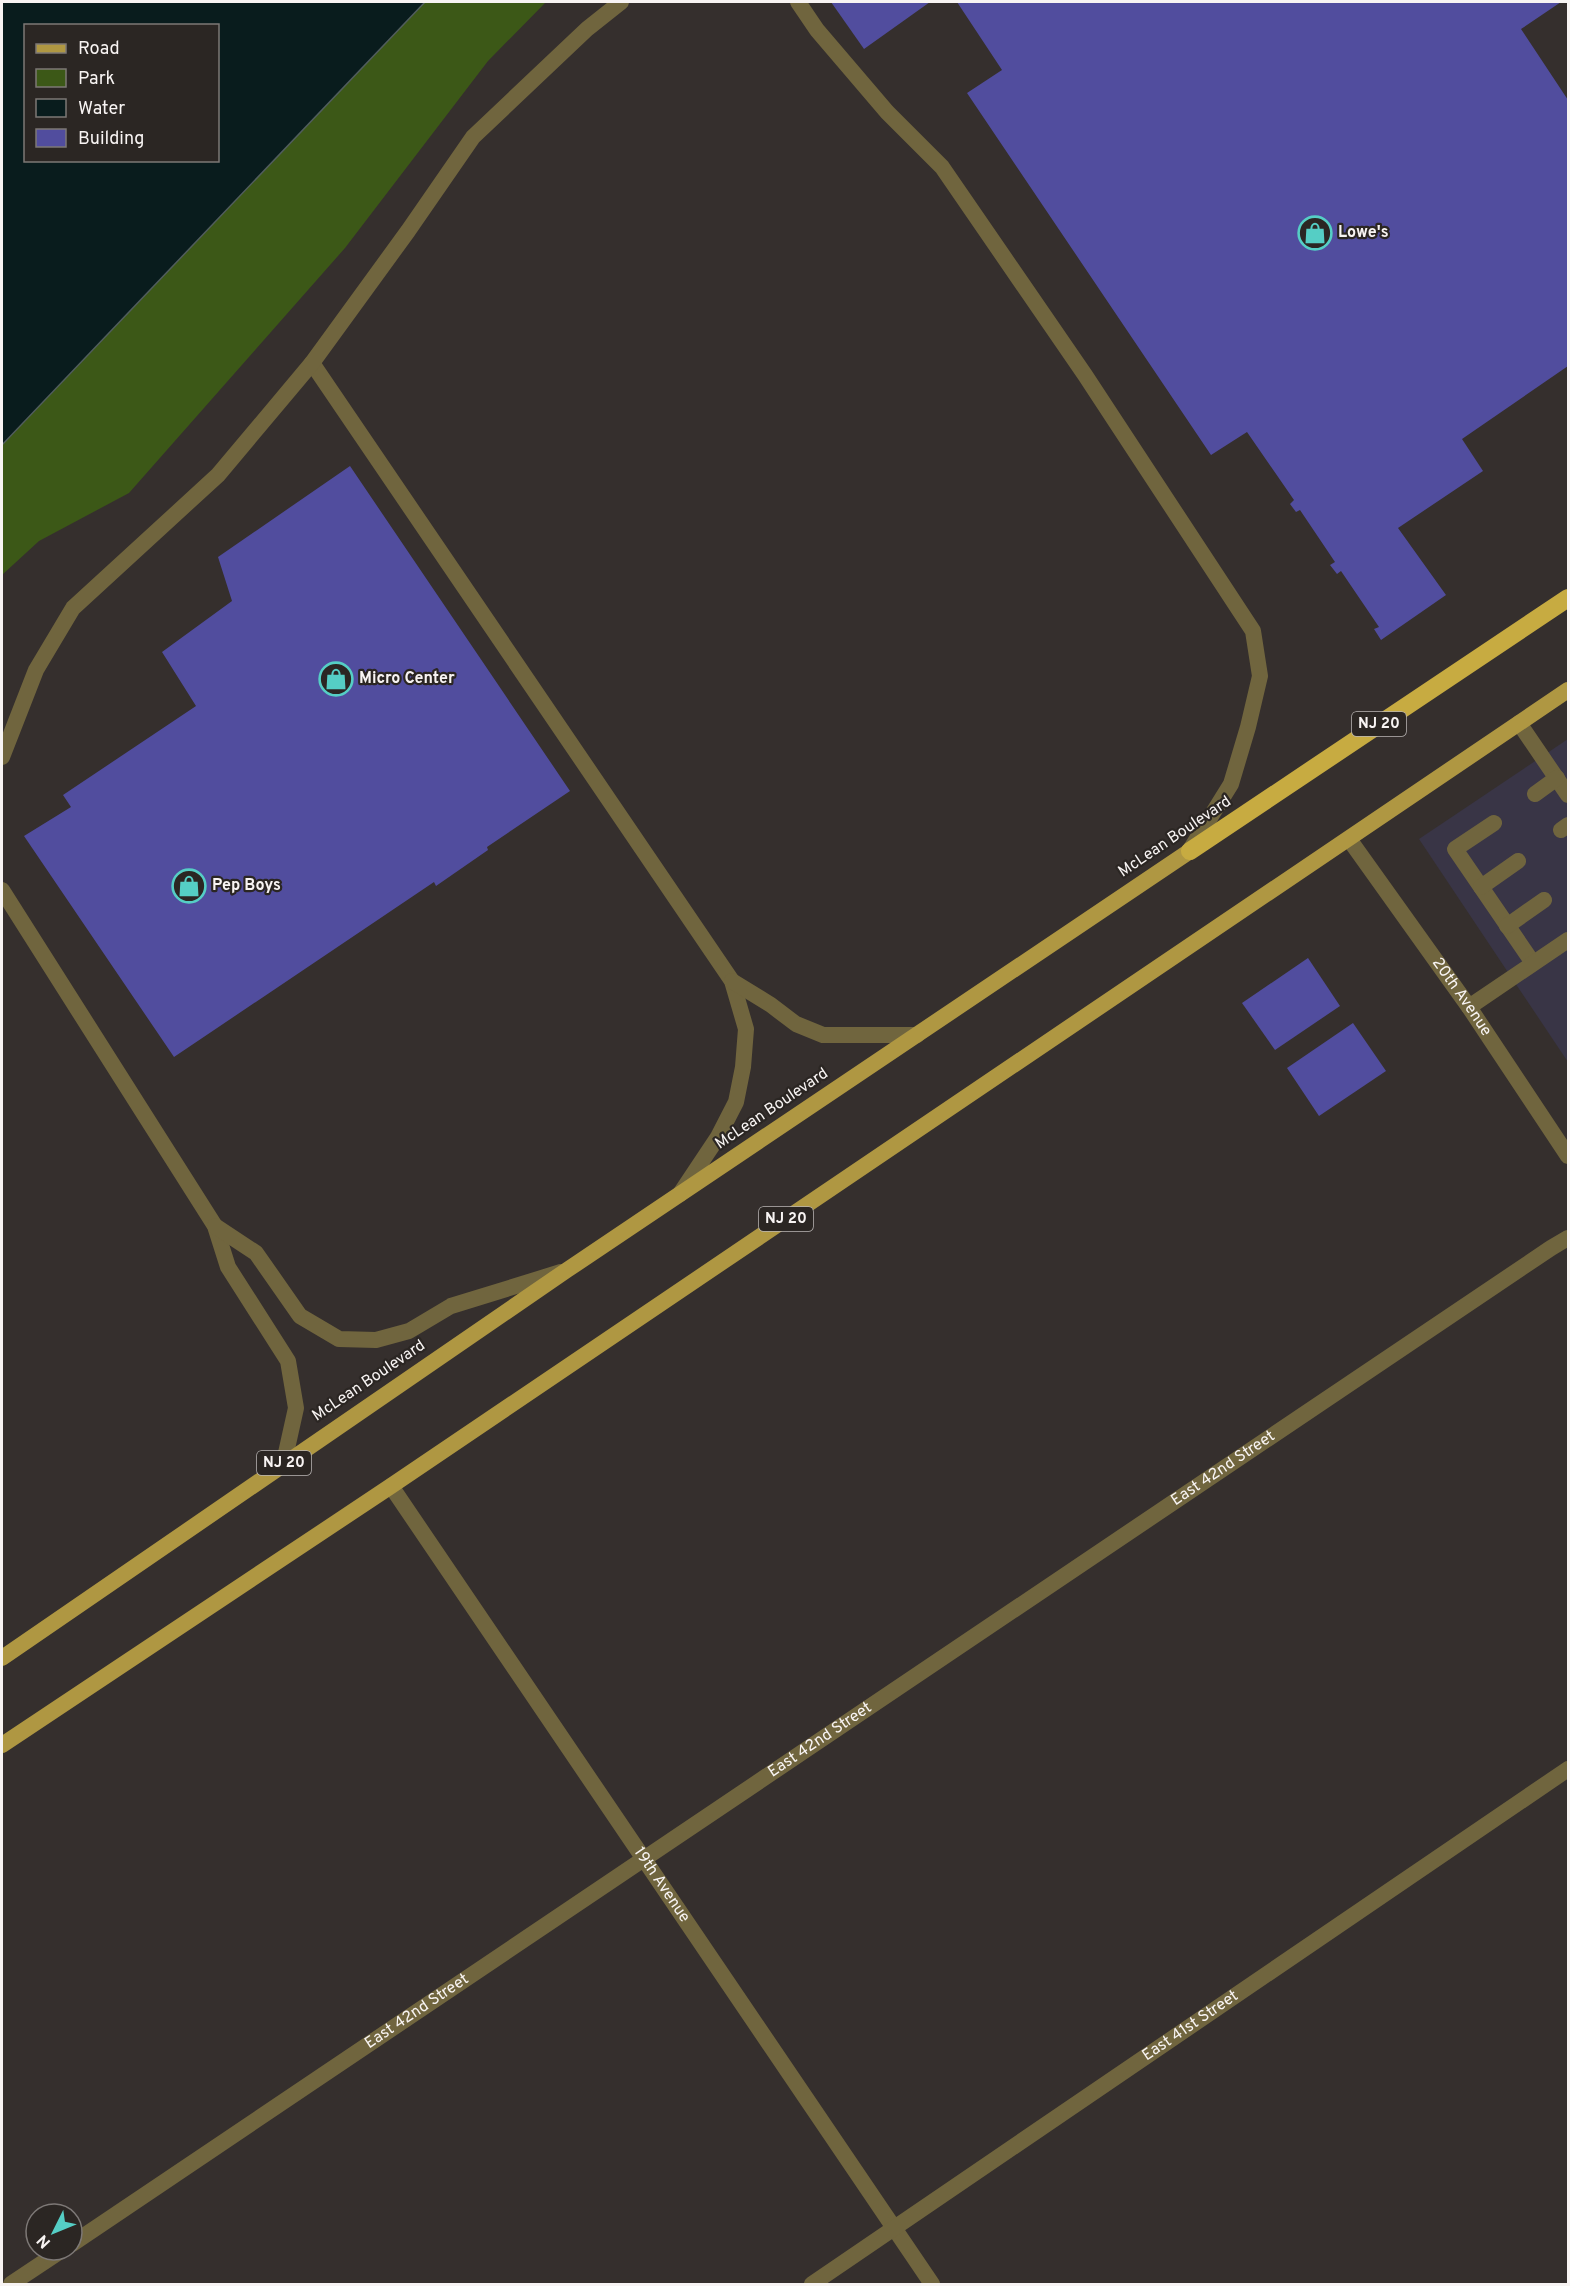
<svg xmlns="http://www.w3.org/2000/svg" width="1570" height="2286" viewBox="0 0 1570 2286" font-family="Overpass,sans-serif">
<rect width="100%" height="100%" fill="#352f2d"/>
<!-- industrial -->
<polygon fill="#393546" points="1568,739 1568,1062 1419,839"/>
<!-- green -->
<polygon fill="#3c5817" points="425,2 546,2 488,61 345,248 129,493 39,541 2,575 2,445"/>
<!-- water -->
<path fill="#091c1d" stroke="#515d5d" stroke-width="1.5" fill-rule="evenodd" d="M 2,2 L 425,2 L 2,445 ZM 26,26 L 218,26 L 218,160 L 26,160 Z"/>
<!-- building -->
<g fill="#514d9e">
<polygon points="831,2 930,2 864,49"/>
<polygon points="957,2 1561,2 1521,29 1568,100 1568,366 1462,439 1483,471 1398,528 1446,595 1381,640 1374,629 1379,627 1341,571 1337,574 1330,565 1335,562 1300,510 1296,512 1290,504 1294,500 1247,432 1211,455 967,93 1002,70"/>
<polygon points="350,466 570,791 487,847 488,850 436,886 434,882 174,1057 24,836 71,807 63,795 196,706 162,652 232,601 218,557"/>
<polygon points="1308,958 1340,1006 1275,1050 1242,1003"/>
<polygon points="1353,1023 1386,1071 1319,1116 1287,1068"/>
</g>
<g fill="none" stroke-linecap="round" stroke-linejoin="round">
<!-- service -->
<g stroke="#70653e" stroke-width="16">
<polyline points="798,2 817,30 887,112 942,167 1085,375 1253,631 1260,676 1248,727 1231,784 1190,850"/>
<polyline points="312,363 732,981 746,1029 743,1067 736,1102 718,1137 680,1194"/>
<polyline points="1519,723 1568,795"/>
<polyline points="2,757 36,670 73,608 218,475 312,363 408,231 473,137 587,29 621,2"/>
<polyline points="1535,794 1557,778"/>
<polyline points="1494,823 1455,849 1533,963"/>
<polyline points="1561,830 1568,825"/>
<polyline points="1481,887 1518,861"/>
<polyline points="2,890 215,1226 228,1267 288,1361 296,1408 284,1462"/>
<polyline points="1507,926 1544,900"/>
<polyline points="732,981 771,1005 796,1024 823,1035 917,1035"/>
<polyline points="1469,1007 1568,940"/>
<polyline points="215,1226 256,1253 300,1316 339,1339 376,1340 409,1331 451,1306 561,1272"/>
</g>
<!-- minor -->
<g stroke="#70653e" stroke-width="16">
<path id="s1" d="M 1349,839 L 1469,1007 L 1568,1156"/>
<path id="s2" d="M 391,1486 L 932,2284"/>
<path id="s3" d="M 72,2244 L 1551,1248 L 1568,1238"/>
<polyline points="11,2284 62,2250"/>
<path id="s4" d="M 812,2284 L 1568,1769"/>
</g>
<!-- primary -->
<g stroke="#af9742" stroke-width="16">
<polyline points="2,1658 567,1270 1190,851"/>
<polyline points="2,1745 391,1486 1568,690"/>
</g>
<!-- motorway -->
<polyline stroke="#c7ab41" stroke-width="18" points="1190,851 1568,598"/>
</g>
<!-- icons -->
<defs>
<symbol id="shop-ring" viewBox="-11 -11 22 22"><circle r="9.5" fill="#2b2623" stroke="#55cec5" stroke-width="1.5"/><path d="M-5-2.5h2.3a2.7 3.5 0 0 1 5.4 0H5L5.5 6h-11ZM-1.5-2.5h3a1.5 2.3 0 0 0-3 0Z" fill="#55cec5"/></symbol>
</defs>
<g fill-rule="evenodd">
<use href="#shop-ring" x="1296" y="214" width="38" height="38"/>
<use href="#shop-ring" x="317" y="660" width="38" height="38"/>
<use href="#shop-ring" x="170" y="867" width="38" height="38"/>
</g>
<g text-anchor="middle" dominant-baseline="central" stroke-width="4.5" stroke-linejoin="round" paint-order="stroke">
<!-- shield labels -->
<g fill="#2b2623" stroke="#bab6b5" stroke-width="1.5">
<rect x="1352" y="712" width="54" height="24" rx="4.5"/>
<rect x="759" y="1207" width="54" height="24" rx="4.5"/>
<rect x="257" y="1451" width="54" height="24" rx="4.5"/>
</g>
<g font-size="15" font-weight="bold" fill="#f8f4f3">
<text x="1379" y="724">NJ 20</text>
<text x="786" y="1219">NJ 20</text>
<text x="284" y="1463">NJ 20</text>
</g>
<!-- poi labels -->
<g font-size="16" font-weight="bold" fill="#f8f4f3" stroke="#2b2623" text-anchor="start">
<text x="1338" y="233">Lowe's</text>
<text x="359" y="679">Micro Center</text>
<text x="212" y="886">Pep Boys</text>
</g>
<!-- street labels -->
<g font-size="16" fill="#f8f4f3" stroke="#2b2623">
<text transform="translate(1175 837) rotate(-34)">McLean Boulevard</text>
<text stroke="none"><textPath href="#s1" startOffset="194">20th Avenue</textPath></text>
<text transform="translate(772 1109) rotate(-34)">McLean Boulevard</text>
<text transform="translate(369 1381) rotate(-34)">McLean Boulevard</text>
<text stroke="none"><textPath href="#s3" startOffset="1388">East 42nd Street</textPath></text>
<text stroke="none"><textPath href="#s3" startOffset="902">East 42nd Street</textPath></text>
<text stroke="none"><textPath href="#s2" startOffset="482">19th Avenue</textPath></text>
<text stroke="none"><textPath href="#s3" startOffset="416">East 42nd Street</textPath></text>
<text stroke="none"><textPath href="#s4" startOffset="458">East 41st Street</textPath></text>
</g>
</g>
<!-- border -->
<rect width="1570" height="2286" fill="none" stroke="#f8f4f3" stroke-width="6"/>
<!-- legend -->
<rect x="24" y="24" width="195" height="138" fill="#2b2623" stroke="#7d7876" stroke-width="1.5"/>
<rect x="36" y="44" width="30" height="9" fill="#af9742" stroke="#7d7876" stroke-width="1.5"/>
<text x="78" y="54" font-size="18" fill="#f8f4f3">Road</text>
<rect x="36" y="69" width="30" height="18" fill="#3c5817" stroke="#7d7876" stroke-width="1.5"/>
<text x="78" y="84" font-size="18" fill="#f8f4f3">Park</text>
<rect x="36" y="99" width="30" height="18" fill="#091c1d" stroke="#7d7876" stroke-width="1.5"/>
<text x="78" y="114" font-size="18" fill="#f8f4f3">Water</text>
<rect x="36" y="129" width="30" height="18" fill="#514d9e" stroke="#7d7876" stroke-width="1.5"/>
<text x="78" y="144" font-size="18" fill="#f8f4f3">Building</text>
<!-- north arrow -->
<g transform="translate(54 2232) rotate(227)"><circle r="28" fill="#2b2623" stroke="#7d7876" stroke-width="1.5"/>
<path d="M0-4.5L10 22L0 15L-10 22Z" fill="#55cec5"/>
<text y="-9" font-size="16" font-weight="bold" text-anchor="middle" fill="#f8f4f3">N</text>
</g>
</svg>
